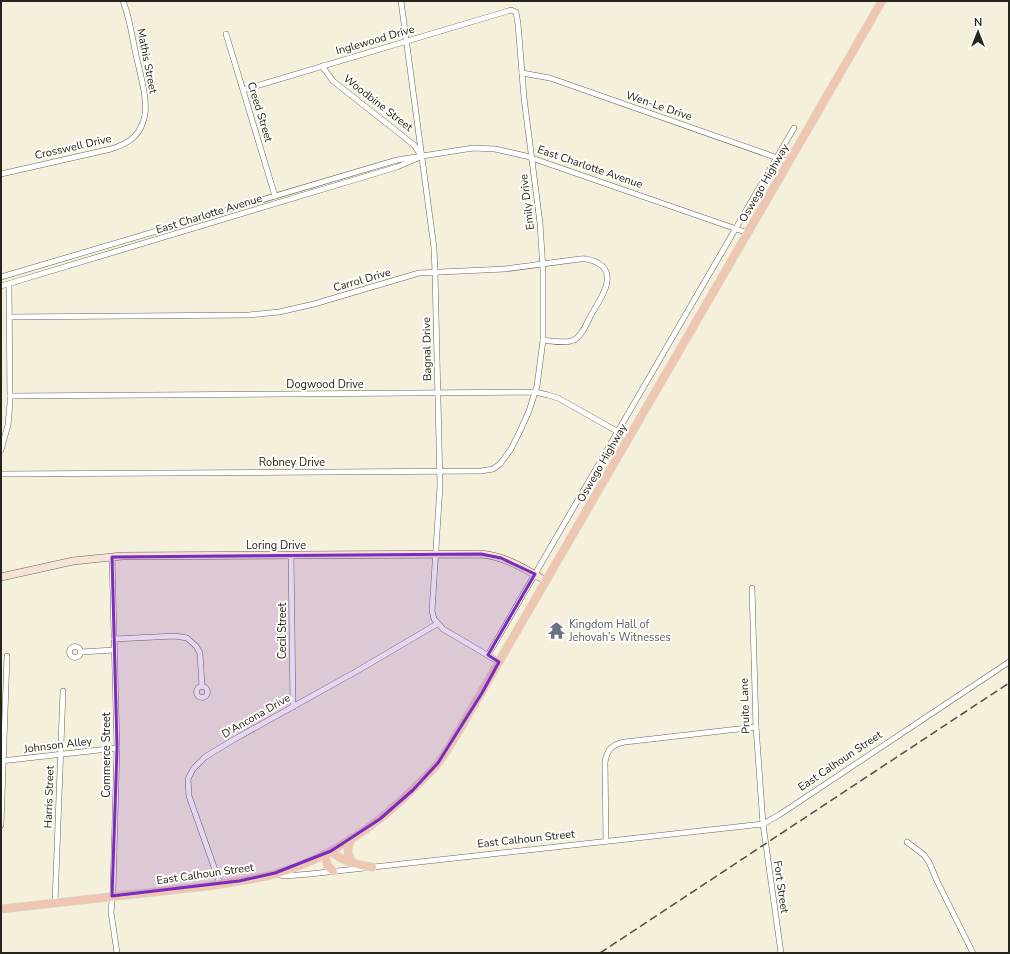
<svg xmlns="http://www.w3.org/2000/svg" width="1010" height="954" viewBox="0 0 1010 954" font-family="'Nunito Sans',sans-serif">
<rect width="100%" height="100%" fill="#f5f0dc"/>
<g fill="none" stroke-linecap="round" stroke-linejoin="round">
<defs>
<g id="street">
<polyline points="401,1 434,248 435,272 440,486 432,611 434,619 443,629 499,662"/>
<polyline points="226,34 275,196"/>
<polyline points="322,66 333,81 414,145 420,154"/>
<polyline points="522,73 550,78 789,162"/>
<path d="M 1,174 L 111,149 C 126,144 138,138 143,122 C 150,104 140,74 136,55 C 132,37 130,18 123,1"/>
<polyline points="1,277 397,160 473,148 495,149 526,156 748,233"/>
<polyline points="1,286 397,167 418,158"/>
<path d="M 10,317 L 249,315 L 279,312 L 314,304 L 419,273 L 505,269 L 580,259 C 587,258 592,260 598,263 C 619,275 599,301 591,315 C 587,323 582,336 574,340 C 565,344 552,341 543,340"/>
<polyline points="10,396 535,392 548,395 558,398 629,438"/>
<polyline points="1,450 8,425 10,403 9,284"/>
<polyline points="1,474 481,471 493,469 500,464 511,449 520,431 529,411 537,386 543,340 543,270 540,223 524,98 518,24 516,12 511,10 508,11 243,90"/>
<polyline points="291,555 293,707"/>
<polyline points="112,557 117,748 113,890 111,912 117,953"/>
<polyline points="752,588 756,727 763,824 781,953"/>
<polyline points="114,639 175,636 187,638 196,646 200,653 202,686"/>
<circle cx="75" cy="652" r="5.5"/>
<polyline points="81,652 114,650"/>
<polyline points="488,655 794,128"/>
<circle cx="202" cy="692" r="5.5"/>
<polyline points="1,761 117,748"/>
<polyline points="1,825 7,656"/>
<path d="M 606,841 L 605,762 C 607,749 613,744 625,742 L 756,727"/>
<polyline points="907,842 924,855 929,862 937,881 973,953"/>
<polyline points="276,874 285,876 310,874 763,824 779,815 1009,662"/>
<polyline points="220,884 189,796 188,779 193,769 205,757 233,740 357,671 437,624"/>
<polyline points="55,903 63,691"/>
</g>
<path id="secondary" d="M 1,577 L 73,561 L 122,556 L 481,554 C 505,556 525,569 546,581"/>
<g id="primary">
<path d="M 352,838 C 347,848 346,853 353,863"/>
<path d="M 331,851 C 341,861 358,865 372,867"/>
<polyline points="324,854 328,866 333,871"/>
<path d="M 1,909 L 209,886 C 231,882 253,880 275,874 C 331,858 380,824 420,782 C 426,776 433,770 439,762 C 447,752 453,740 460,729 L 882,1"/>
</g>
</defs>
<!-- street casing -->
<use href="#street" stroke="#6a6654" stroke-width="6"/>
<!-- secondary casing -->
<use href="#secondary" stroke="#6a6654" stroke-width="8"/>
<!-- primary casing -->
<use href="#primary" stroke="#dcdcdb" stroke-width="9"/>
<!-- street -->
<use href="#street" stroke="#fff" stroke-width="5"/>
<!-- secondary -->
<use href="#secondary" stroke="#f6e3d8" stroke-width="7"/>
<!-- primary -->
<use href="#primary" stroke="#edc7b1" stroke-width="8"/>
<!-- rail -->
<polyline stroke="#4f4c42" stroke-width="1.5" stroke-dasharray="8 4" stroke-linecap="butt" points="600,953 1009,683"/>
</g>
<!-- marked area -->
<path fill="#7b2cbf" fill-opacity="0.2" stroke="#7b2cbf" stroke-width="3" stroke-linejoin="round" d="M 481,554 L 501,558 L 535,574 L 488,655 L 499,662 L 482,693 L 438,763 L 413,790 L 380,819 L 331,851 L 275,873 L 239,881 L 112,896 L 117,748 L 112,557 Z"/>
<!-- icons -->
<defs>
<symbol id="temple-bare" viewBox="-9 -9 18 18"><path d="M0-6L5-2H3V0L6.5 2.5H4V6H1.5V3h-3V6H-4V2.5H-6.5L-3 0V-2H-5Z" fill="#6b7280" stroke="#fefdf9" stroke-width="2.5" paint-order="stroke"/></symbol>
</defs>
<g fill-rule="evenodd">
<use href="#temple-bare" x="544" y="618" width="25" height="25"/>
</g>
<g text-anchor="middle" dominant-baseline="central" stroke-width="4" stroke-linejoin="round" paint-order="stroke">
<!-- street labels -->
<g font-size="11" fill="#26241c" stroke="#fefdf9">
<text transform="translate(375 40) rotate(-16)">Inglewood Drive</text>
<text transform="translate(147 61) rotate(79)">Mathis Street</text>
<text transform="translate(378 103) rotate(38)">Woodbine Street</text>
<text transform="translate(659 106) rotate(19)">Wen-Le Drive</text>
<text transform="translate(260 112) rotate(73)">Creed Street</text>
<text transform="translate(73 147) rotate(-13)">Crosswell Drive</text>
<text transform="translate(590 167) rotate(19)">East Charlotte Avenue</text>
<text transform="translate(764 183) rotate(-60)">Oswego Highway</text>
<text transform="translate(527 202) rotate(-97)">Emily Drive</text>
<text transform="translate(209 214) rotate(-17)">East Charlotte Avenue</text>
<text transform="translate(362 280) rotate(-16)">Carrol Drive</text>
<text transform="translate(427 349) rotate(-91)">Bagnal Drive</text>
<text x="325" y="384">Dogwood Drive</text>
<text x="292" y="462">Robney Drive</text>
<text transform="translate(602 463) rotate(-60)">Oswego Highway</text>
<text x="276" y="545">Loring Drive</text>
<text transform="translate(282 631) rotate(-90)">Cecil Street</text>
<text transform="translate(745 706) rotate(-92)">Pruite Lane</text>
<text transform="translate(256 716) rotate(-30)">D'Ancona Drive</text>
<text transform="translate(58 745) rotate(-7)">Johnson Alley</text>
<text transform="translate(106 755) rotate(-90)">Commerce Street</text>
<text transform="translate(840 761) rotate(-34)">East Calhoun Street</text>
<text transform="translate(49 797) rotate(-88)">Harris Street</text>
<text transform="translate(526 839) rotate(-6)">East Calhoun Street</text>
<text transform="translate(205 874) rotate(-8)">East Calhoun Street</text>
<text transform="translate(781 887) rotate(82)">Fort Street</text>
</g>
<!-- worship labels -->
<g font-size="11" fill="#5b616d" stroke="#fefdf9" text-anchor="start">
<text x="569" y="624">Kingdom Hall of<tspan x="569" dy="13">Jehovah’s Witnesses</tspan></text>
</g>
</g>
<!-- border -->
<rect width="1010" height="954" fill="none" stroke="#26241c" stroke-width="4"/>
<!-- north arrow -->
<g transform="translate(978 32)" stroke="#fefdf9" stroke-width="3" paint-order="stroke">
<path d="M0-3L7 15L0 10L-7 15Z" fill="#26241c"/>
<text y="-6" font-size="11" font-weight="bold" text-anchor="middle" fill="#26241c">N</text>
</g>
</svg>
